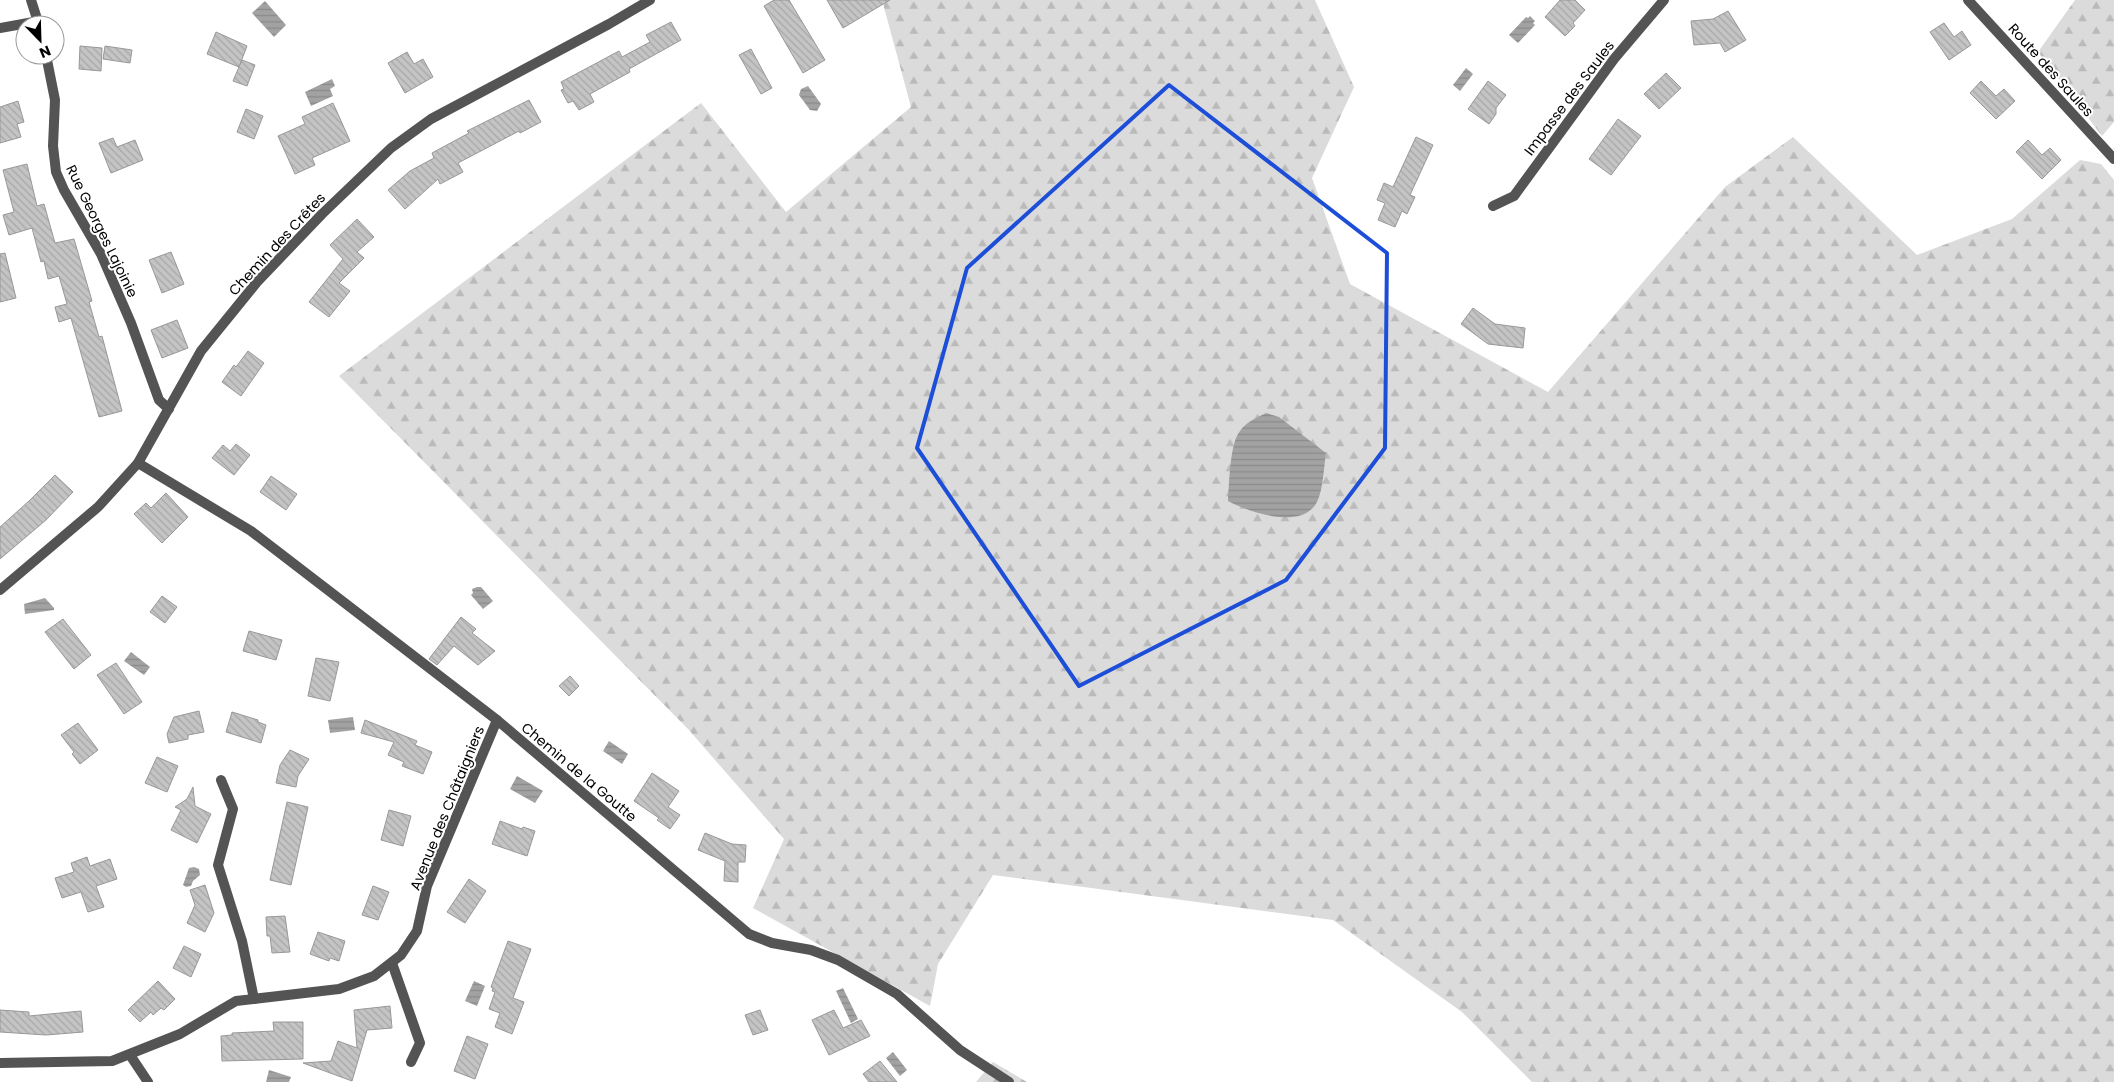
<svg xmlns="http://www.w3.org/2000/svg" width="2114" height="1082" viewBox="0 0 2114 1082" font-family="Poppins,sans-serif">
<defs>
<pattern id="forest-firs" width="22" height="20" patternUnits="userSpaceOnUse" patternTransform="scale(1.25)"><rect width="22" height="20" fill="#dbdbdb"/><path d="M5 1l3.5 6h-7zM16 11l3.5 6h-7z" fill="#bababa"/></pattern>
<pattern id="water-rules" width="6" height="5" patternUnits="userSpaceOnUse" patternTransform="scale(1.25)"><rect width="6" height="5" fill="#a2a2a2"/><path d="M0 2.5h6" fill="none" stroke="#8a8a8a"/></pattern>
<pattern id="building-back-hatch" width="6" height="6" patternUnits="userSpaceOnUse" patternTransform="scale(1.25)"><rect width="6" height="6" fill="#c4c4c4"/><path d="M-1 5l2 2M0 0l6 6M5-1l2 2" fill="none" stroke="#a7a7a7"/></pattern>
</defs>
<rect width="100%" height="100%" fill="#fff"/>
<!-- forest -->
<g fill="url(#forest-firs)">
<polygon points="882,0 1315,0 1354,87 1312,178 1350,284 1548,392 1725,187 1793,137 1917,255 2012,219 2080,160 2101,164 2114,180 2114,1082 1532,1082 1462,1012 1333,920 993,875 938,964 930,1006 753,908 784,839 688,729 339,376 701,103 786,212 911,107"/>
<polygon points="2075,0 2114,0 2114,122 2102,136 2038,52"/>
<polygon points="993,1062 1027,1082 976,1082"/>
</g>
<!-- water -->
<g fill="url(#water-rules)">
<polygon points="265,1 286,25 274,37 252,13"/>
<polygon points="1530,16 1535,21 1533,23 1535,25 1518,43 1509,35 1526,17 1528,18"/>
<polygon points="1466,68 1473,74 1460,91 1453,85"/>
<polygon points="332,79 335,86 330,89 333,96 311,106 305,92"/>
<polygon points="808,86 821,104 817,111 810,110 799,95 801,89"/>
<path d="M 1266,413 L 1279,417 L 1326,453 C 1324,466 1323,491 1317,502 C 1302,531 1249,512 1228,501 C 1229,485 1230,447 1238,434 C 1244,423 1256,418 1266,413 Z"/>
<polygon points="477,587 481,587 493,601 483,609 471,595 473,593 472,589"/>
<polygon points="45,598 54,608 54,610 25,614 24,604"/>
<polygon points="131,652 150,667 144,675 124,661"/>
<polygon points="353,717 355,730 330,733 328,720"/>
<polygon points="609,741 628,754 622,764 603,751"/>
<polygon points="517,776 543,791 535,803 510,789"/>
<polygon points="194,867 199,869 200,875 193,881 191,886 186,887 183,885 189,868"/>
<polygon points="474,981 485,986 477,1006 465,1001"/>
<polygon points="843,988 858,1019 851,1023 836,991"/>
<polygon points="893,1052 907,1070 900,1076 886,1058"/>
<polygon points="269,1070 291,1077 289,1082 266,1082"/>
</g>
<!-- building -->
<g fill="url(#building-back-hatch)" stroke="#989898">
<polygon points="774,0 789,0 825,60 803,73 764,6"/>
<polygon points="827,0 890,0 843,28"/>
<polygon points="1560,0 1575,0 1585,10 1573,23 1575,26 1565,36 1545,17"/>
<polygon points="1728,11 1746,40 1725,52 1720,43 1694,45 1691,21 1713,19"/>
<polygon points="671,22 681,40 629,69 630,72 590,94 594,102 579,110 573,101 568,103 561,90 564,89 561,82 619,51 622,57 650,42 646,35"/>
<polygon points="1944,23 1954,37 1962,31 1971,45 1949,60 1930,32"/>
<polygon points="216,32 247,46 239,67 207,54"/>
<polygon points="80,46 102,48 101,71 79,69"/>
<polygon points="105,46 132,50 130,63 103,59"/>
<polygon points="751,49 772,88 761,94 739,55"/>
<polygon points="407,52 414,64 423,59 433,77 405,93 388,63"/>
<polygon points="242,60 255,65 247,86 233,81"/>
<polygon points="1666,73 1681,88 1659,109 1644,94"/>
<polygon points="1488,81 1506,95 1496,108 1496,114 1489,124 1468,109"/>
<polygon points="1981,81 1996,96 2004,89 2015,101 1996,119 1970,93"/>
<polygon points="529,100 541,122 520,133 519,131 458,163 463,172 440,184 438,179 405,209 388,190 410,171 434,158 432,153 469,133 467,131"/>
<polygon points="18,101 24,122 17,124 21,137 0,143 0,107"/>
<polygon points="333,103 350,141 312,158 315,165 295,174 278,136 305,124 302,117"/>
<polygon points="246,109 263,116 254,139 237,132"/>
<polygon points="1618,119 1641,136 1611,175 1589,159"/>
<polygon points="1416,137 1433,145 1410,195 1415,197 1407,214 1402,211 1395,227 1378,220 1385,203 1377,200 1384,183 1393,187"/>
<polygon points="113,138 117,147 135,140 143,160 111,173 99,143"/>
<polygon points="2028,140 2042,155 2050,148 2061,160 2042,179 2016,152"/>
<polygon points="27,164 37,206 44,204 55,243 74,239 92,301 89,302 99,337 102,336 122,411 99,417 71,318 59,322 55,307 67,304 59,276 48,279 44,261 41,262 32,228 9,235 3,215 14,212 3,170"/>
<polygon points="357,219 374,237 357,252 364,258 339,283 350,291 329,317 309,302 343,259 330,245"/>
<polygon points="171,252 184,284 162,293 149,260"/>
<polygon points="5,253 16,298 0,302 0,254"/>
<polygon points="1473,308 1495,324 1525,328 1523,348 1488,344 1461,324"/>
<polygon points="177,320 188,348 162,358 151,330"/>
<polygon points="248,351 264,363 241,396 222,382 234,365 236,367"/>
<polygon points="236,444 250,455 234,475 212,458 223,445 230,451"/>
<polygon points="55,475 73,492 46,520 0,559 0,527 29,501"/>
<polygon points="271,476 297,494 286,510 260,492"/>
<polygon points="166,493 188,517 162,543 134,514 146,503 151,508"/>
<polygon points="162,596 177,607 165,623 150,612"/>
<polygon points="461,617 476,629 472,633 495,651 478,665 454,646 437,665 429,659"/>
<polygon points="63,619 91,655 74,669 45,632"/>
<polygon points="249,631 282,640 276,660 243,651"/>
<polygon points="316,658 339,662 330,701 308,696"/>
<polygon points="116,663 142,702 124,714 97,675"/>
<polygon points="570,676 579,686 569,696 559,686"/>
<polygon points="199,711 204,732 188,735 188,739 169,743 167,734 174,717"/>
<polygon points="232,712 258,720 258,722 266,725 261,743 226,732"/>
<polygon points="365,720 417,741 415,745 432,752 423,774 402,766 404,762 388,755 394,742 361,733"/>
<polygon points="78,723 98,750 80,764 72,754 74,752 61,735"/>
<polygon points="290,750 309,759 298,776 296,787 276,783 280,765"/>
<polygon points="157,757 178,766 167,792 145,783"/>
<polygon points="652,773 679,791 668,807 680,815 670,829 657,820 659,818 634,801"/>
<polygon points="193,787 195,806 211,814 197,843 171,830 181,810 175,807 187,799"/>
<polygon points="287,802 308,807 291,885 270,880"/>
<polygon points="389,810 411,816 403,846 381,840"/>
<polygon points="500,821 522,829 523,827 535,831 527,856 492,844"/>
<polygon points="705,833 732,844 746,845 745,862 738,862 738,882 724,881 725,861 698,850"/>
<polygon points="87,857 90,866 110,859 117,879 96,886 104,907 88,912 81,892 62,898 55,878 74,872 71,863"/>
<polygon points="469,879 486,891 465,923 447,912"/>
<polygon points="205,885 214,913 205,932 187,923 195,905 190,890"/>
<polygon points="373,886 389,892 378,920 362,915"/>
<polygon points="285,916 290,952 272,953 270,936 267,936 266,917"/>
<polygon points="318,932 345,941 339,961 330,958 329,961 310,954"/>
<polygon points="508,941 531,949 513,998 524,1002 512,1034 495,1027 500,1013 489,1009 495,992 492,991 493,988 491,987"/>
<polygon points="184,946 201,954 191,977 173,968"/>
<polygon points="158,981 175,999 164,1010 161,1008 153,1015 151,1012 140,1022 128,1010"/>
<polygon points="390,1006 392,1028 367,1030 352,1081 303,1063 331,1061 338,1041 357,1048 354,1010"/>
<polygon points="0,1010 29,1012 29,1016 81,1011 83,1032 46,1035 0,1032"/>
<polygon points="760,1010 768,1030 753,1035 745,1015"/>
<polygon points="834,1010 843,1028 861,1020 870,1036 829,1055 812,1020"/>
<polygon points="273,1022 303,1022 303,1059 222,1061 221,1036 232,1035 232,1033 274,1031"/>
<polygon points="467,1036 488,1044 475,1079 454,1071"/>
<polygon points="880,1061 897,1082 869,1082 863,1074"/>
</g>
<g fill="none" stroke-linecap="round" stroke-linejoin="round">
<!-- minor -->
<g stroke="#545454" stroke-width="10">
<polyline points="31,0 39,25"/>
<polyline points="1968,0 2114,159"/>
<polyline points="0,28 39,21"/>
<polyline points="46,55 55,100 53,146 56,172 64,190 101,254 131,323 159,400 169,409"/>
<polyline points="1493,206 1514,196 1614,59 1664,0"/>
<polyline points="138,463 251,531 497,720 749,934 772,943 811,950 838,960 897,994 960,1050 1009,1082"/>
<polyline points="0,590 98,507 138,463 201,351 257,282 322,214 391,148 431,119 609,24 650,0"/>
<polyline points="221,780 233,809 218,865 242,941 254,999"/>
<polyline points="392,963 420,1043 411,1062"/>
<polyline points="130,1055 148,1082"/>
<polyline points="0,1063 112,1061 180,1034 236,1001 339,989 374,976 401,955 417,931 427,886 497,720"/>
</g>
</g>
<!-- marked area -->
<path fill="none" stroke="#1d4ed8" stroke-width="4" stroke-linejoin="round" d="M 1169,85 L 1387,253 L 1385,448 L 1286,580 L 1079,686 L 917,448 L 967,268 Z"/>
<g text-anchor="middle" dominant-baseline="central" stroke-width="4" stroke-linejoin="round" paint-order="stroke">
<!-- street labels -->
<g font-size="14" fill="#000" stroke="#fff">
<text transform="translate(2051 70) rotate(48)">Route des Saules</text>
<text transform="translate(1569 98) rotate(-53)">Impasse des Saules</text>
<text transform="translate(102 231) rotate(64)">Rue Georges Lajoinie</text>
<text transform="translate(277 244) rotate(-47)">Chemin des Crêtes</text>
<text transform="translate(579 772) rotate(40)">Chemin de la Goutte</text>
<text transform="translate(447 808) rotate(-68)">Avenue des Châtaigniers</text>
</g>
</g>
<!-- north arrow -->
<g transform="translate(40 40) rotate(157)"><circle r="24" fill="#ffffff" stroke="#999999"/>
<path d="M0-4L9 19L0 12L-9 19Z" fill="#000000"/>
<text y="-8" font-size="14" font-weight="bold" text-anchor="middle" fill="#000000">N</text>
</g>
</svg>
